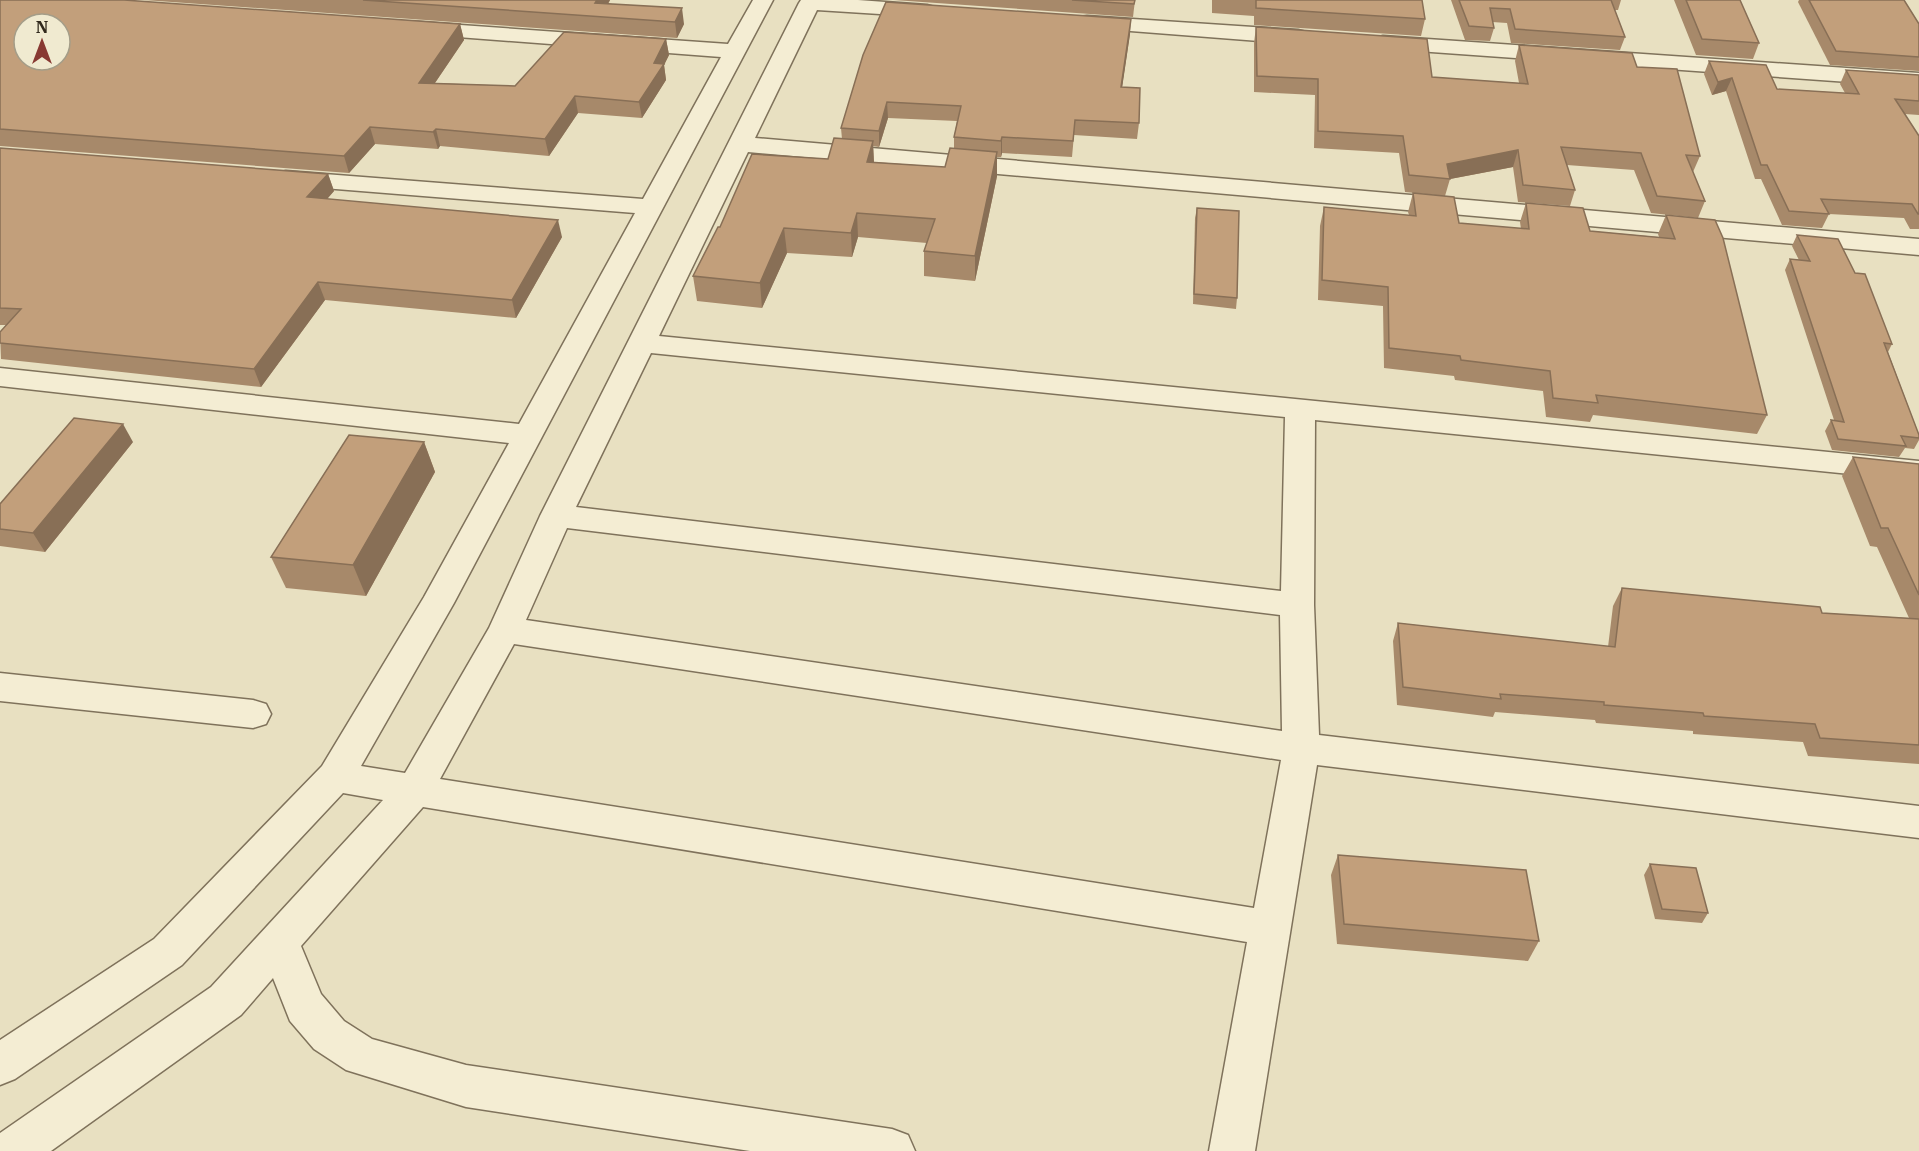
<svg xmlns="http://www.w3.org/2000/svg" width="1919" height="1151" viewBox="0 0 1919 1151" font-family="'IBM Plex Serif',serif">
<rect width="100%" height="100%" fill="#e8e0c1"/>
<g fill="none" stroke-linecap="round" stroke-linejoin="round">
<defs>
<g id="street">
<path d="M 753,0 L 773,0 L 454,603 L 361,766 L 405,773 L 489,628 L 540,516 L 799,3 L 801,0 L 858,0 L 927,5 L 934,7 L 938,11 L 934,15 L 927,17 L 817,10 L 755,138 L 1919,239 L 1919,255 L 748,152 L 659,336 L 1919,461 L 1919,481 L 1315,420 L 1314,605 L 1319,735 L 1919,806 L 1919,838 L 1317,765 L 1255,1151 L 1209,1151 L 1247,942 L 423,807 L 301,946 L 321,994 L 344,1021 L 372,1039 L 466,1065 L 892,1129 L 908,1135 L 915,1151 L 750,1151 L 466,1107 L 346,1070 L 314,1049 L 290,1021 L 273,978 L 241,1015 L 51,1151 L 0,1151 L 0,1133 L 211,987 L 383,800 L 343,793 L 182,965 L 15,1079 L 0,1085 L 0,1040 L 154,939 L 322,766 L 424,597 L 509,443 L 0,386 L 0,368 L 519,424 L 635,213 L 286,185 L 277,183 L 274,178 L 277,173 L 286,171 L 643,199 L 721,57 L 418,34 L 410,33 L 407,28 L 410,23 L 418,22 L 728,44 ZM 651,353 L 1285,417 L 1281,591 L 576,507 ZM 567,528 L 1280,615 L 1282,731 L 526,620 ZM 514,644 L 1281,760 L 1254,908 L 440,779 Z"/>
<polygon points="1087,16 1298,30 1306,32 1309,37 1306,42 1298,44 1079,27 1076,22 1079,17"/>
<polygon points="1383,36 1919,73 1919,87 1375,48 1372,43 1375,38"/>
<polygon points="0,673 253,700 266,704 271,714 266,724 253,728 0,701"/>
</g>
</defs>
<!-- street casing -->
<use href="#street" stroke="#7f725b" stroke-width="3"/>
<!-- street -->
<use href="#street" fill="#f4edd3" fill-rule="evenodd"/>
</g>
<!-- wall -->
<g fill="#a7896a" fill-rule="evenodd">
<polygon points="0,0 460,24 464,40 435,83 515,86 666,39 669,55 664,65 666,80 642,118 578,113 549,156 440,146 438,149 375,144 349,173 0,146"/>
<polygon points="144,0 610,0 608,4 684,24 677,38"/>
<polygon points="894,0 1135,0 1133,17"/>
<polygon points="1212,0 1422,0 1425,19 1421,36 1254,25 1254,16 1212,13"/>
<polygon points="1451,0 1621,0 1618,10 1615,10 1625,37 1620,50 1511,43 1507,23 1492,22 1494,28 1490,41 1465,40"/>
<polygon points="1674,0 1740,0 1759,43 1753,59 1696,55"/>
<polygon points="1799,0 1904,0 1919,24 1919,71 1830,65 1798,2"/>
<polygon points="1256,27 1432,77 1519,83 1515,61 1519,45 1637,67 1700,156 1693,172 1705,201 1698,218 1651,213 1634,170 1567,165 1575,190 1570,206 1518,202 1513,167 1450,179 1445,196 1405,192 1399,153 1314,148 1315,95 1254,92 1254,43"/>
<path d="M 1130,34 L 1122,87 L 1139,123 L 1137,139 L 1074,135 L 1072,157 L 1002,153 L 1001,157 L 997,157 L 997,176 L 975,281 L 924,276 L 924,251 L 927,243 L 858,237 L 852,257 L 787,253 L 762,308 L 697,301 L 693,276 L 720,227 L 828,159 L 842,139 L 841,128 L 863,55 ZM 888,118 L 957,121 L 954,137 L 954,148 L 945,167 L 874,162 L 873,146 L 879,147 Z"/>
<polygon points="1709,61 1777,89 1845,93 1840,84 1846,70 1919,75 1919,115 1905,114 1919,136 1919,229 1910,229 1904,218 1829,214 1822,228 1782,225 1761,179 1755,179 1726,91 1712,95 1704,74"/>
<polygon points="0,148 328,174 334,191 327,199 562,237 516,318 325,300 261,387 1,359 0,332 6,325 0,325"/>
<polygon points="1413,193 1459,223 1521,229 1520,222 1526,203 1590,231 1659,237 1658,234 1666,215 1767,415 1757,434 1593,415 1590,422 1546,417 1543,391 1455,380 1454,376 1384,368 1383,306 1318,300 1320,226 1324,207 1409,215 1408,212"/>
<polygon points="1197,208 1237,298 1236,309 1193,304 1195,218"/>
<polygon points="1797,235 1855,273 1892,344 1888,352 1919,435 1919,440 1914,449 1905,448 1899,457 1832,450 1825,431 1831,420 1834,420 1785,270 1790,259 1799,260 1792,246"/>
<polygon points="133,442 45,552 0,546 0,504"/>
<polygon points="424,442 435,472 366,596 286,588 271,557"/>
<polygon points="1853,457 1919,464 1919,764 1808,756 1803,742 1693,734 1693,731 1596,723 1595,720 1495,712 1493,717 1397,705 1393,641 1398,623 1608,647 1613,606 1622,588 1822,613 1909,618 1877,547 1870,546 1842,476"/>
<polygon points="1338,855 1539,941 1528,961 1337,944 1331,875"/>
<polygon points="1650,864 1708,913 1702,923 1655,919 1644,875"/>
</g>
<!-- shaded-wall -->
<g fill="#886f56">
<polygon points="597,0 610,0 600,17 595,3"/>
<polygon points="682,8 684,24 677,38 675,22"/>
<polygon points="1131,19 1130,34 1120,102 1121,87"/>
<polygon points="460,24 464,40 424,99 419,83"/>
<polygon points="666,39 669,55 664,65 666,80 642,118 639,102 654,63"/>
<polygon points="1732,78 1726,91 1712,95 1718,82"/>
<polygon points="575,96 578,113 549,156 545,139"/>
<polygon points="887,102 888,118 879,147 879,131"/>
<polygon points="370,127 375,144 349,173 344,156"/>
<polygon points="436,129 440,146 438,149 433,132"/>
<polygon points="1002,137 1002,153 1001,157 1001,141"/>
<polygon points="873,141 874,165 867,162"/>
<polygon points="1518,150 1513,167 1450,179 1447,164"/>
<polygon points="997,152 997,176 975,281 975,256"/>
<polygon points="328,174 334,191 313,215 307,197"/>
<polygon points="857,213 858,237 852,257 851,233"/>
<polygon points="558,220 562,237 516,318 512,300"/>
<polygon points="784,228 787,253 762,308 760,283"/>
<polygon points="318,282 325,300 261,387 254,369"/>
<polygon points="123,424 133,442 45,552 33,533"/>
<polygon points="424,442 435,472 366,596 353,565"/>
</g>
<!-- building -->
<g fill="#c29f7b" stroke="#886f56" stroke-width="1.5" fill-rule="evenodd">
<path d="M 0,0 L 124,0 L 460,24 L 419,83 L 515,86 L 564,32 L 666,39 L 654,63 L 664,64 L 639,102 L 575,96 L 545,139 L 436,129 L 433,132 L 370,127 L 344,156 L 0,129 ZM 24,24 L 60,24 L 60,60 L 24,60 Z"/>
<polygon points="363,0 597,0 595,3 682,8 675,22"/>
<polygon points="1072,0 1135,0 1134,4"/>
<polygon points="1256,0 1422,0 1425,19 1256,8"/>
<polygon points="1459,0 1611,0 1625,37 1515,29 1510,9 1490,8 1494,28 1469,26"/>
<polygon points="1686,0 1740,0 1759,43 1702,39"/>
<polygon points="1809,0 1904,0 1919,24 1919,57 1836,51"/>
<polygon points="886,2 1131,19 1121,87 1140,88 1139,123 1075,120 1073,141 1002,137 1001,141 954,137 961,106 887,102 879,131 841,128 863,55"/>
<polygon points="1256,27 1427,39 1432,77 1528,84 1519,45 1632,53 1637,67 1677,69 1700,156 1686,155 1705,201 1657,196 1641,153 1561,147 1575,190 1523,185 1518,150 1447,164 1450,179 1409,175 1403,136 1318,131 1318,79 1257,76"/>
<polygon points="1709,61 1766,65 1777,89 1859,94 1846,70 1919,75 1919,101 1895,99 1919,136 1919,214 1918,214 1912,204 1821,199 1829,214 1789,211 1767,165 1761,165 1732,78 1718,82"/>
<polygon points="834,138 873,141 867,162 945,167 950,148 997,152 975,256 924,251 935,219 857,213 851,233 784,228 760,283 693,276 718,227 720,227 752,154 828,159"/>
<polygon points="0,148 328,174 307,197 558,220 512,300 318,282 254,369 0,343 0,332 21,309 0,308"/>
<polygon points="1413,193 1454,197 1459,223 1529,229 1526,203 1583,208 1590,231 1675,239 1666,215 1715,220 1723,238 1767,415 1596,395 1598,403 1553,398 1550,371 1461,360 1460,356 1389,348 1388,287 1322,280 1324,207 1416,216"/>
<polygon points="1197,208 1239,211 1237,298 1194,294"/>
<polygon points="1797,235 1838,239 1855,273 1865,274 1892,344 1884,343 1919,435 1919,438 1901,436 1906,446 1838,439 1831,420 1844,422 1790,259 1810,261"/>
<polygon points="74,418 123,424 33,533 0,529 0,504"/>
<polygon points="349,435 424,442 353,565 271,557"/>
<polygon points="1853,457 1919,464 1919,595 1888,528 1881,528"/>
<polygon points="1622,588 1820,607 1822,613 1919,619 1919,745 1820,738 1815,724 1704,716 1703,713 1604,705 1604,702 1500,694 1501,699 1403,687 1398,623 1615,647"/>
<polygon points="1338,855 1526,870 1539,941 1344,924"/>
<polygon points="1650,864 1696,868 1708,913 1662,909"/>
</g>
<!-- north arrow -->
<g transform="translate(42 42)"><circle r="28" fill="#f0ead0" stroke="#a49d88" stroke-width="1.5"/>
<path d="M0-4.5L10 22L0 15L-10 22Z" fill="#883932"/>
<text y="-9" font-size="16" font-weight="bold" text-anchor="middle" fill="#31291d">N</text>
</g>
</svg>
